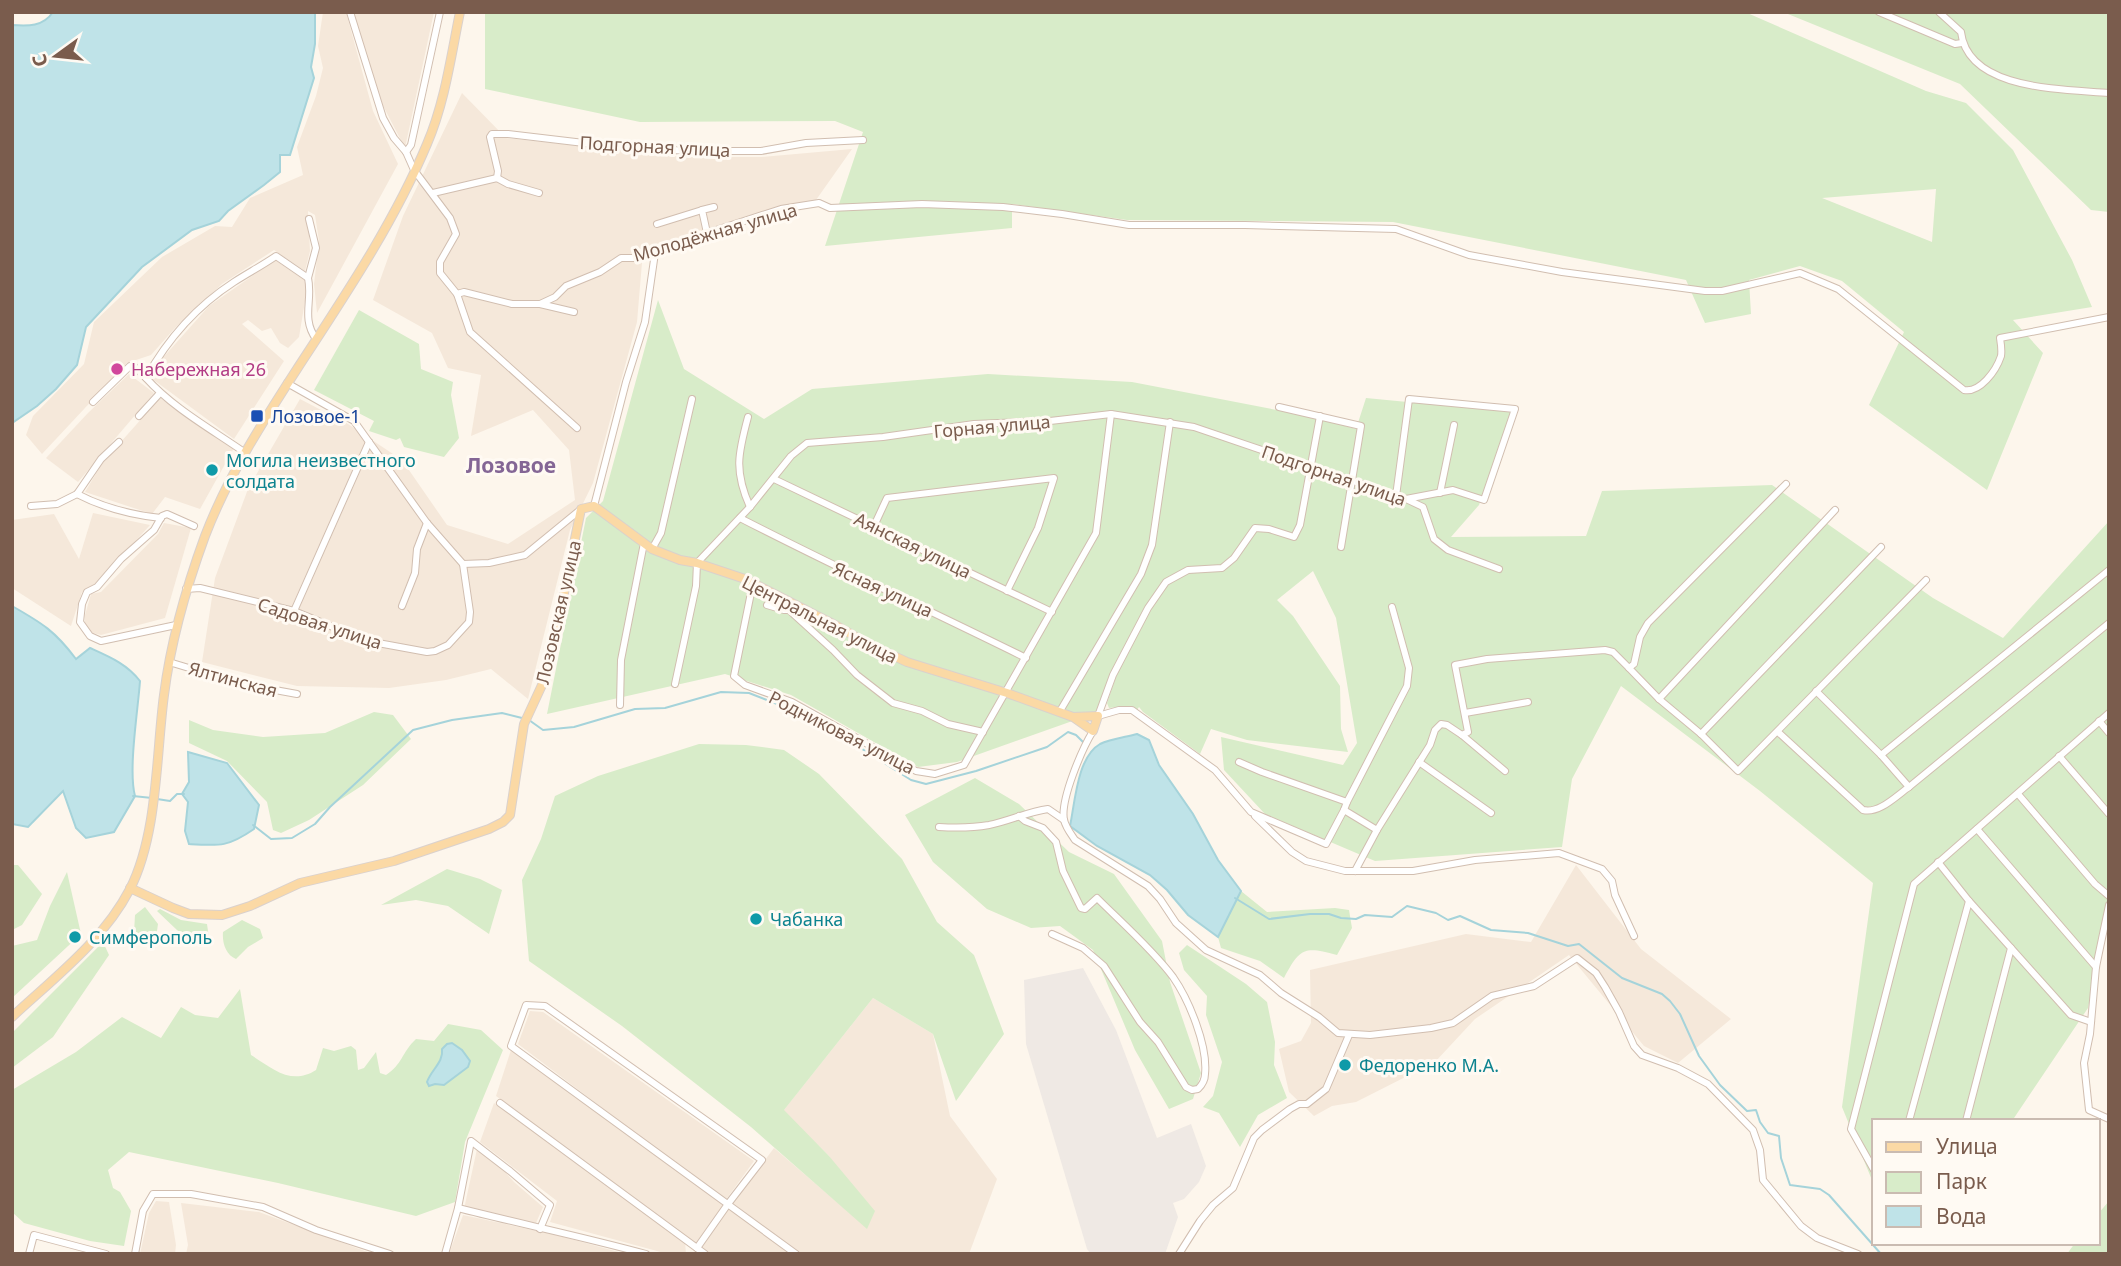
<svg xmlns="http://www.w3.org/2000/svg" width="2121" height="1266" viewBox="0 0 2121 1266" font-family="'Noto Sans',sans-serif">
<rect width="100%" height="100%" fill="#fdf6ec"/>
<!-- residential -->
<g fill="#f5e8da">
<polygon points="323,12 346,12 373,111 398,164 317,313 314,284 319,241 315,215 308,211 310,251 305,271 274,250 222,284 175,328 151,355 127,363 42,454 26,435 33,416 84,364 94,322 162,257 215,226 232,227 250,198 303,175 297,147 316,96 323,68 318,46"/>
<polygon points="352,12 434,12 405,148 380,100"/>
<polygon points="462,93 506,138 684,157 761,157 852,149 816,200 643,251 637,322 593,483 570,530 528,699 491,669 446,680 389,688 297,686 202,662 215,578 248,489 300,399 348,424 402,460 447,525 508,544 575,500 569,450 533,410 471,436 481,375 448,368 432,333 373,300 403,216"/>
<polygon points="275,260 304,280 307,289 299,337 288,348 280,343 271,328 262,331 248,320 242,324 284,361 234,439 151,378 152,370 209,306"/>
<polygon points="129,374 154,393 78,482 46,458 88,413"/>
<polygon points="160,398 234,448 200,509 165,497 152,514 85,492 103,462"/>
<polygon points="93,513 150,525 97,584 82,592 71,626 12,588 12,520 54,514 79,559"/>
<polygon points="164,523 191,528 165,618 101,635 93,633 85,626 85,615 91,594 101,592 158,534"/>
<polygon points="1576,865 1641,949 1731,1019 1678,1063 1644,1046 1569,955 1475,1019 1435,1062 1356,1102 1332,1106 1314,1116 1289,1092 1279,1049 1301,1041 1311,1023 1310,970 1466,934 1531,942"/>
<polygon points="873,998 933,1034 950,1116 997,1179 969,1254 801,1254 733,1203 774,1148 867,1228 829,1156 783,1111"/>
<polygon points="530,1011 543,1012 754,1161 725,1201 518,1044"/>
<polygon points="511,1050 725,1204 696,1244 496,1096"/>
<polygon points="494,1103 685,1241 686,1254 668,1254 550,1222 557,1201 480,1142"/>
<polygon points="477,1149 497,1163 514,1182 543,1207 536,1223 464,1209"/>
<polygon points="156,1201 169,1202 176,1245 175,1254 140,1254 149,1213"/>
<polygon points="181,1203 259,1212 373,1254 186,1254 188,1245"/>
<polygon points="728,1207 793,1254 711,1254 700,1246"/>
<polygon points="463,1215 556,1235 626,1254 449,1254"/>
</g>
<!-- industrial -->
<polygon fill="#efe9e4" points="1083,968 1116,1030 1157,1138 1191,1124 1206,1166 1199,1182 1184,1199 1173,1203 1178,1217 1165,1254 1091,1254 1087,1249 1026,1044 1024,980"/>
<!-- green -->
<g fill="#d8ecc9" fill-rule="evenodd">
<path d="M 485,12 L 1745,12 L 1926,91 L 1966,103 L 2013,150 L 2072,260 L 2092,307 L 2013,320 L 2043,353 L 1987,490 L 1869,405 L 1904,332 L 1842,281 L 1800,266 L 1749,280 L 1751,314 L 1705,323 L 1686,280 L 1393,222 L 1127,220 L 1012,204 L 1012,228 L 825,246 L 863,132 L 835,121 L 640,122 L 485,89 ZM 1936,189 L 1932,242 L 1822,198 Z"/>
<polygon points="1783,12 2109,12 2109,212 2091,210 1960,84"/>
<polygon points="658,300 684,369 764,419 812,389 988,374 1132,382 1313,417 1356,429 1366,398 1511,412 1479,505 1451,537 1586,536 1602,491 1772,485 1933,598 2003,638 2109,521 2109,905 2088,1008 2012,1121 1874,1121 1874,1185 1842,1107 1873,883 1760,791 1621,686 1572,779 1562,847 1375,861 1265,814 1224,770 1221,737 1343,765 1357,743 1336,618 1313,571 1277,600 1293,616 1340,686 1341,729 1348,752 1247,740 1211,729 1200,754 1143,712 1139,707 1137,710 1127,706 1109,708 1107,703 1119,668 1095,713 957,762 918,767 791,695 725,674 547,714 586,518 603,501"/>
<polygon points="359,310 419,344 421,369 453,382 451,395 459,438 444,457 404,447 400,438 396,440 369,431 374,421 314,390"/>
<polygon points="374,712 393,715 411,739 363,785 309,820 281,833 273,830 267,802 227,761 189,743 189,720 213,730 263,737 325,733"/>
<polygon points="699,744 746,745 784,750 819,774 902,859 937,922 974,955 1004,1034 956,1101 933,1034 873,998 784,1110 829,1156 875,1211 867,1229 751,1127 622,1026 529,961 522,880 541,839 555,796 598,776"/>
<polygon points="975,778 1019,804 1069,852 1114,874 1162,941 1170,982 1201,1073 1193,1099 1169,1109 1135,1050 1093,950 1060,926 1031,928 987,909 933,862 905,815"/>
<polygon points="12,865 18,865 42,894 22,925 12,930"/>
<polygon points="447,869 480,879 502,890 489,934 448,906 416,900 381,905"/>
<polygon points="67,872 81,934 12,998 12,946 37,940 50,906"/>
<path d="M 1241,891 L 1267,912 L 1335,908 L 1349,910 L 1352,928 L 1337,955 C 1304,946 1300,948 1284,978 L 1260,961 L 1221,948 L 1218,937 Z"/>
<polygon points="145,907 158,924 155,945 146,946 134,933 135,915"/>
<polygon points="160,909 181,920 207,924 209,938 196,944 177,930 157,911"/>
<path d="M 242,920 L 260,929 L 263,938 L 248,947 L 236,959 C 226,955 222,943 223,932 Z"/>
<polygon points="103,942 109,955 53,1037 12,1068 12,1033"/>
<polygon points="1187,945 1246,984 1267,1002 1275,1042 1274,1065 1287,1098 1258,1115 1240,1147 1219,1113 1203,1107 1213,1096 1222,1062 1206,1015 1207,996 1184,970 1179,953"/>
<path d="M 240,989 L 251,1055 C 272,1068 291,1086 316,1070 L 323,1048 L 334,1051 L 351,1046 L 356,1050 L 358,1070 L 364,1068 L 376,1052 L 380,1073 L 386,1075 C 402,1065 402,1052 416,1039 L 434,1041 L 448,1024 L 481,1030 L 503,1050 L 465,1142 L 455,1202 L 416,1216 L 278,1183 L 129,1152 L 108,1170 L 113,1188 L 120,1192 L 131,1211 L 124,1246 L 90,1241 L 24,1223 L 12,1212 L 12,1090 L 76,1052 L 122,1017 L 161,1038 L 181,1007 L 195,1015 L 218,1018 Z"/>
<polygon points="2109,1201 2109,1254 2067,1254 2075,1243 2098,1243 2098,1214"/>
</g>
<!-- water -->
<g fill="#bfe3e8" stroke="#a5d3da" stroke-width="2">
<path d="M 53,12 L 315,12 L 315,44 L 311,67 L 314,78 L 290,155 L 280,155 L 280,172 L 264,185 L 228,211 L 219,221 L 192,230 L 142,267 L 86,327 L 77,365 L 56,389 L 37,406 L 12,423 L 12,25 C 28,26 43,27 53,12 Z"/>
<path d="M 12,606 C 42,623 55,631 76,659 L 90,648 C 110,657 127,664 140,681 C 138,710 128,770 135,796 L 114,832 L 86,838 L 76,828 L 63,791 L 28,827 L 12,824 Z"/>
<path d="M 1137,734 L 1149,740 L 1159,765 L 1193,814 L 1218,860 L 1241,891 L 1218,937 L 1188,915 L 1167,890 L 1150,875 L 1097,846 L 1070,826 C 1075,803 1077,757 1100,744 C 1110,739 1126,737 1137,734 Z"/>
<path d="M 188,752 L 227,763 L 259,805 L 254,829 C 228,847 220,846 189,844 L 185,831 L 188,802 L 182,794 L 189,782 Z"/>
<path d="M 452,1043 L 462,1050 L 470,1061 L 468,1067 L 444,1085 L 435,1084 L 429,1086 L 427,1082 C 431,1070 444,1062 442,1049 L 447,1044 Z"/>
</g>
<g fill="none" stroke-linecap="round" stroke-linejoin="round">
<!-- stream -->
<g stroke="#a5d3da" stroke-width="2">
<polyline points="529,720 543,730 574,727 635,709 665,708 721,692 749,693 795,711 859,747 911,780 926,784 976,771 1047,747 1068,732 1076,735 1083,742"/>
<polyline points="133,796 152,798"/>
<polyline points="157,799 170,801 177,794 184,794"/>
<polyline points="253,825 271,839 292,838 315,824 330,807 413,730 452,720 502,713 522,718"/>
<polyline points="1235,898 1269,919 1310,914 1329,914 1341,918 1356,919 1365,915 1392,917 1407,906 1436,913 1448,920 1460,916 1491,930 1528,933 1568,946 1579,944 1622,978 1662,994 1670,1001 1680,1014 1699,1056 1720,1085 1747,1111 1756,1110 1760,1122 1768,1133 1779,1136 1781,1158 1790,1185 1820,1189 1829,1195 1881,1254"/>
</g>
<defs>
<g id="minor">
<polyline points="350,12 383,118 394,138 406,152 414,170 450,218 456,234 440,262 440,273 457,294 470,332 577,428"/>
<polyline points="1879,12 1955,44 1962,43"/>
<path d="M 1939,12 L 1961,32 C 1968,91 2064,89 2109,93"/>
<polyline points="406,152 411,145 440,12"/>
<polyline points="497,178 498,171 490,137 492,134 508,134 601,145 687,151 761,151 806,143 863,140"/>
<polyline points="433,193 497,178 508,184 539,193"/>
<polyline points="657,224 702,210"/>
<polyline points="707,233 702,210 714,207"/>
<polyline points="308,278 316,248 309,219"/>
<path d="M 457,294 L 464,292 L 512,304 L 540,304 L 555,297 L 566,286 L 600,272 L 621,258 L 635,258 L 655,253 L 707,233 L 781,209 L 819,203 L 830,208 L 922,204 L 1003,207 L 1062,214 L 1129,225 L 1245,225 L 1396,229 L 1469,255 L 1562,272 L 1705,291 L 1722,291 L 1800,273 L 1838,289 L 1964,390 C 1980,393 1996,371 2001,356 C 2002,350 2001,344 2000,338 L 2109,317"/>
<polyline points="540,304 574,312"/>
<path d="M 146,378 C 173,408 211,429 244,452"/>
<polyline points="287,383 354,421 427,523 463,564 489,563 525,555 580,510"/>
<path d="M 93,402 L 130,366 L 135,367 L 146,378 C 167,340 197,306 234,282 C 248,273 263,265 276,256 L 308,278 C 313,300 301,318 316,339"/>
<polyline points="1279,407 1361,426 1341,547"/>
<polyline points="139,416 160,393"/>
<path d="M 748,417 C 738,454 734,471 750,507"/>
<polyline points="774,479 1052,612"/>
<polyline points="1786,484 1648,623 1640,637 1634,664 1629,668 1659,699 1701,734 1738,771 1926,580"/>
<polyline points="1440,493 1454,425"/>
<path d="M 77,494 C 102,507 132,515 161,518"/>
<polyline points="1396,496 1409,399 1515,409 1484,500 1453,490 1406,499"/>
<polyline points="31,506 57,504 77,494 101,459 119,442"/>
<polyline points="594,506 626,382 645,322 655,253"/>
<path d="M 740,518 C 835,567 931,611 1026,658"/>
<polyline points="874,526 887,498 1054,478 1038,528 1007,591"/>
<polyline points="652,549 661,533 692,399"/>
<polyline points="753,583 734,676 745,685 792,702 916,771 935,774 964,765 1096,533 1111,414"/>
<polyline points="186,589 200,588 294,611 367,641 427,652 435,651 448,645 469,622 470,612 463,564"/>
<polyline points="786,600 789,610 833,650 857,675 893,703 922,711 948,724 983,732"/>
<polyline points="767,605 784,610 789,610"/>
<polyline points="402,606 415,573 417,549 427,523"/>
<polyline points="294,611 369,442"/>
<polyline points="176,625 101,641 90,636 80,622 82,604 87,592 97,587 121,559 154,530 162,516 167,514 194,526"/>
<polyline points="169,662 242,684 297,694"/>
<polyline points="675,684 696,586 697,563 750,507 791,456 807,443 883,437 974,424 1050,421 1111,414 1194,427 1406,499 1423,507 1434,539 1448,550 1499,569"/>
<polyline points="1816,691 1881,755 1909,787"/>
<polyline points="1659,699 1835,510"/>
<polyline points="620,705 621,660 644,543"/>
<polyline points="1060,711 1141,574 1152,545 1170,422"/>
<polyline points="1465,713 1528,702"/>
<polyline points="1098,716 1119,710 1132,710 1215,770 1251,812 1326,844 1344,810 1377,830 1430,745 1435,730 1441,724 1447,725 1462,735 1468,732 1455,665 1487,659 1605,650 1613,652 1629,668"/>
<polyline points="1098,716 1113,675 1148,608 1166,582 1188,570 1222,568 1234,558 1255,528 1269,529 1294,537 1300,525 1320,416"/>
<polyline points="2099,721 2109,733"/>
<path d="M 1093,731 C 1082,749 1060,800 1064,820 C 1066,828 1071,834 1075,840 L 1148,886 L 1160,899 L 1176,923 L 1206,950 L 1260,975 L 1281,993 L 1319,1017 L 1338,1033 L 1370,1035 L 1431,1028 L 1453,1023 L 1492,996 L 1534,986 L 1577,958 L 1596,973 L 1605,987 L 1619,1012 L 1634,1046 L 1642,1055 L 1678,1068 L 1708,1084 L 1753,1130 L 1760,1150 L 1763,1180 L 1801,1226 L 1817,1238 L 1858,1254"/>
<path d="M 1778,732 L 1863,810 C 1879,814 1896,796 1909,787 L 2109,623"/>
<polyline points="1701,734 1881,547"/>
<polyline points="1462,735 1505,771"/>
<polyline points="1881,755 2109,570"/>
<polyline points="2059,756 2109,814"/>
<polyline points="1239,762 1262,772 1347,802"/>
<polyline points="1419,762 1491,813"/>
<polyline points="2018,794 2095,884 2109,896"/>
<polyline points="1344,810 1347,802 1407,686 1409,668 1392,607"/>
<path d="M 1019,816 L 1025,821 L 1043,828 L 1056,842 L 1063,871 L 1081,908 L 1085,909 L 1097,898 C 1121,922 1153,950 1173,977 C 1189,1000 1208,1046 1205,1074 C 1205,1080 1202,1085 1198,1089 L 1192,1090 L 1186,1087 L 1158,1042 L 1140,1022 L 1104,966 L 1083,948 L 1052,934"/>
<polyline points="1255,816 1292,852 1306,861 1345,871 1413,871 1475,860 1559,853 1602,869 1612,881 1615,895 1634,936"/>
<path d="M 939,827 C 956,828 972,828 989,825 C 1009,821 1027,812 1048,809 L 1064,820"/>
<polyline points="1977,829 2096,967"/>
<polyline points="1938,862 1969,901"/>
<polyline points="1355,871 1377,830"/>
<polyline points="2109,905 2096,967 2090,1034 2084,1063 2089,1110 2109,1119"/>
<polyline points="2011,948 2071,1015 2091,1022"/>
<polyline points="500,1103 705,1254"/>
<polyline points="1909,1121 1969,901 2011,948 1966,1121"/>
<polyline points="1874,1170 1851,1129 1914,884 2109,713"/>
<polyline points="458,1208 471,1141 510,1171 550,1205 540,1229"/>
<polyline points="697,1248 728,1204 762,1160 545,1006 526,1005 511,1046 796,1254"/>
<polyline points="29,1254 34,1235 106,1254"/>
<polyline points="135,1254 143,1211 153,1194 191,1194 263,1207 316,1230 390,1254"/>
<path d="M 445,1254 L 458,1208 C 521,1224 584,1237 646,1254"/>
<polyline points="1179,1254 1200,1221 1213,1205 1233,1188 1254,1138 1262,1130 1290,1109 1299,1104 1307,1104 1326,1089 1349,1035"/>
</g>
<g id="major">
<polyline points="130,888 173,908 189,914 222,915 250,906 300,883 394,861 489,829 503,822 510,815 524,724 548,672 581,509 594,506 652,549 680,560 697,563 745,579 837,626 868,644 907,662 1007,693 1073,717 1098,716 1093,731 1073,717"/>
<path d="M 12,1017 C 54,978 103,941 130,889 C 158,834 156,755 164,695 C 171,639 186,588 205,536 C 228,476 262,423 297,369 C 344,297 394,223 427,144 C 445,102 451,56 460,12"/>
</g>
</defs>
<!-- minor casing -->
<use href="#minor" stroke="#d1beb0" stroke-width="8"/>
<!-- major casing -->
<use href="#major" stroke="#dad1cd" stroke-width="10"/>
<!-- minor -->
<use href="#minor" stroke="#fff" stroke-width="6"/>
<!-- major -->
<use href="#major" stroke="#fbd9a5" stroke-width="8"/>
</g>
<!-- markers -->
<circle fill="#d1479c" stroke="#fffaf3" stroke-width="2.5" cx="117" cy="369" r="7"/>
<rect fill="#1a4fb4" stroke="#fffaf3" stroke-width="2.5" x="250" y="409" width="14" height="14" rx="3.5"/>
<g fill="#0f9aa8" stroke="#fffaf3" stroke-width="2.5">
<circle cx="212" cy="470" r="7"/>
<circle cx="756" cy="919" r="7"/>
<circle cx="75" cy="937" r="7"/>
<circle cx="1345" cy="1065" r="7"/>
</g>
<g text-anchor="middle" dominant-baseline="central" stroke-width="6" stroke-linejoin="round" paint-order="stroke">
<!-- street labels -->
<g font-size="18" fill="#7a5c4d" stroke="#fffaf3">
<text transform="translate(655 146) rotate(3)">Подгорная улица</text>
<text transform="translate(715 232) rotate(-16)">Молодёжная улица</text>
<text transform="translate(992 426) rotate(-5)">Горная улица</text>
<text transform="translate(1334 475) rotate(19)">Подгорная улица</text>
<text transform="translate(913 545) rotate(26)">Аянская улица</text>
<text transform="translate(883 589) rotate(25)">Ясная улица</text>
<text transform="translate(558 612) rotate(-77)">Лозовская улица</text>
<text transform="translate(820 619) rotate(27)">Центральная улица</text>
<text transform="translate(320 623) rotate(18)">Садовая улица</text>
<text transform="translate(233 679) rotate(15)">Ялтинская</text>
<text transform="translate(842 732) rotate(27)">Родниковая улица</text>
</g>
<!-- hotel labels -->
<g font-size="18" fill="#b23c85" stroke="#fffaf3" text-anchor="start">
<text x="131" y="369">Набережная 26</text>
</g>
<!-- transit labels -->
<g font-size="18" fill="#164399" stroke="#fffaf3" text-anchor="start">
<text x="271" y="416">Лозовое-1</text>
</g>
<!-- culture labels -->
<g font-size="18" fill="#0d838f" stroke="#fffaf3" text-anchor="start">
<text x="226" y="460">Могила неизвестного<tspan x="226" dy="21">солдата</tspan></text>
<text x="770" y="919">Чабанка</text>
<text x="89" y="937">Симферополь</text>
<text x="1359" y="1065">Федоренко М.А.</text>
</g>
<!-- quarter labels -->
<g font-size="21" font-weight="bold" fill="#846695" stroke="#fffaf3">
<text x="511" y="465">Лозовое</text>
</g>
</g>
<!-- border -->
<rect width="2121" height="1266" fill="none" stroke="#7a5c4d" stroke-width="28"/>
<!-- legend -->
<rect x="1872" y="1119" width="228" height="126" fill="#fffaf3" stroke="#cabbb1" stroke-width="2"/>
<rect x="1886" y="1142" width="35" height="10" fill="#fbd9a5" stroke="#cabbb1" stroke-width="2"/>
<text x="1936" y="1154" font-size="21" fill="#7a5c4d">Улица</text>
<rect x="1886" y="1172" width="35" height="21" fill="#d8ecc9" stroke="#cabbb1" stroke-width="2"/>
<text x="1936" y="1189" font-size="21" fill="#7a5c4d">Парк</text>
<rect x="1886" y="1206" width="35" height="21" fill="#bfe3e8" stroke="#cabbb1" stroke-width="2"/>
<text x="1936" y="1224" font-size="21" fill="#7a5c4d">Вода</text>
<!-- north arrow -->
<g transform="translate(56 56) rotate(255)" stroke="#fffaf3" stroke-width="5" paint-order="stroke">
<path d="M0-5L12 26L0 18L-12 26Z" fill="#7a5c4d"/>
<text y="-10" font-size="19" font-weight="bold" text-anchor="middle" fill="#7a5c4d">С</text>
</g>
</svg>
